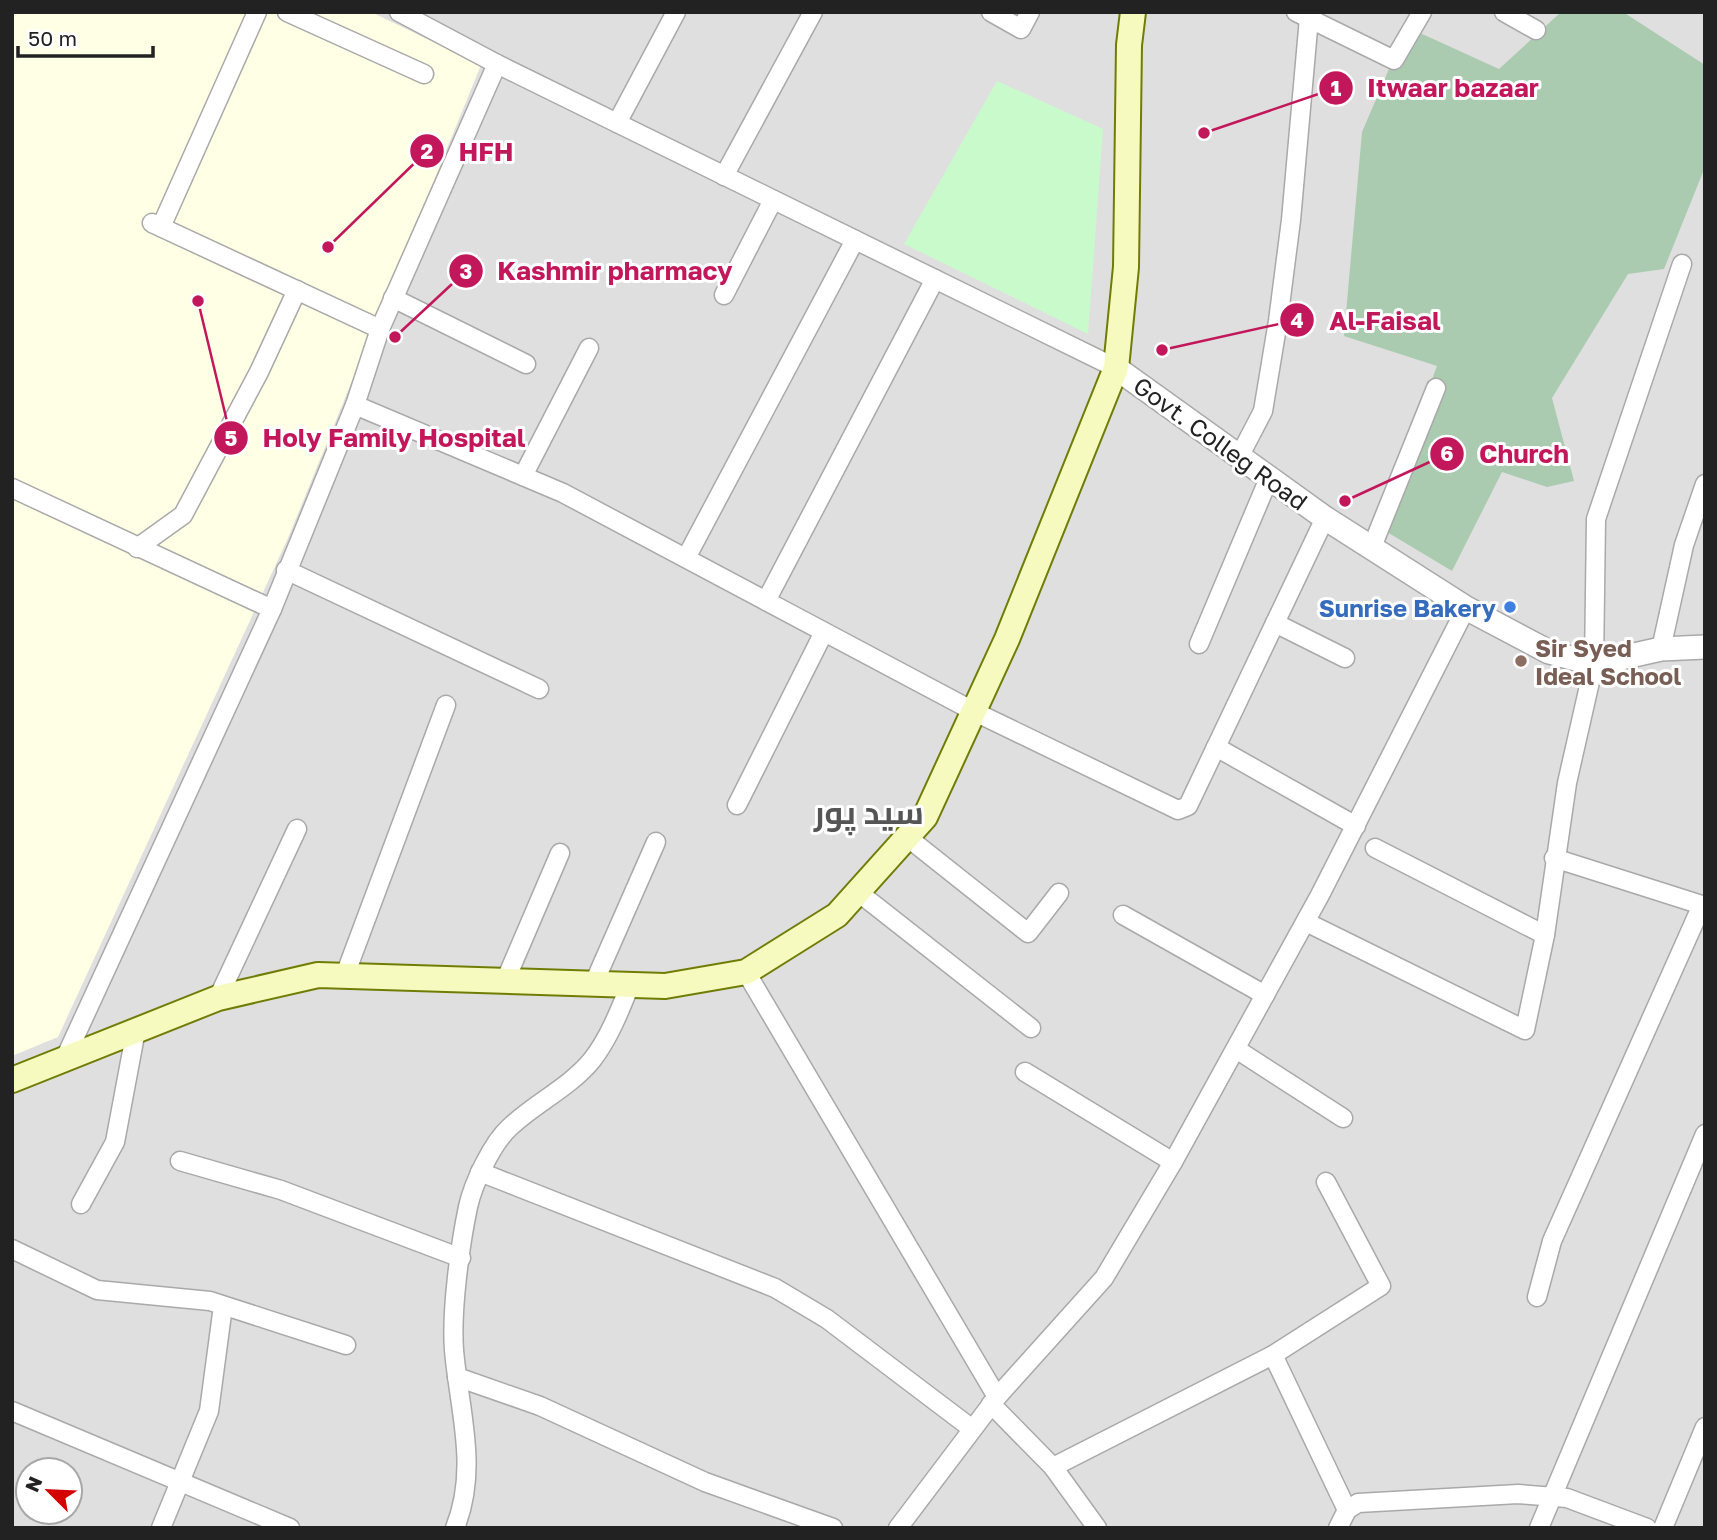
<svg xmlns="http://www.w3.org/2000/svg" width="1717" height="1540" viewBox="0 0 1717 1540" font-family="'Golos Text',Cairo,sans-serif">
<rect width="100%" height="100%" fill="#f2efe9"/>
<!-- residential -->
<path fill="#e0dfdf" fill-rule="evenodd" d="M 12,12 L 1705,12 L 1705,1528 L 12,1528 ZM 28,1470 L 70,1470 L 70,1512 L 28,1512 Z"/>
<!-- education -->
<polygon fill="#ffffe5" points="12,12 371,12 481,65 288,538 58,1037 12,1056"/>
<!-- cemetery -->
<polygon fill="#aacbaf" points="1561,12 1623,12 1705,65 1705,167 1664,269 1628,274 1552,398 1574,481 1547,487 1502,472 1452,571 1377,526 1437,366 1344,336 1362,132 1407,27 1499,69"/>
<!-- park -->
<polygon fill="#c8facc" points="997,81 1103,129 1088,334 904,244"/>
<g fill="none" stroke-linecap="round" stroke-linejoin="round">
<defs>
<g id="minor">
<polyline points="287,12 424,74"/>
<polyline points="399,12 497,64 1116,368"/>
<polyline points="991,12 1021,29 1030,12"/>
<polyline points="1296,12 1394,60 1422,12"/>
<polyline points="1504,12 1536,30"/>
<polyline points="617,123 676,12"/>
<polyline points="724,176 813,12"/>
<polyline points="152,223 380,329"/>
<polyline points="161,227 257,12"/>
<polyline points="724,295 773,200"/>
<polyline points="393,298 526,364"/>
<polyline points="355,405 563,493 975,712 1178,810 1188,806 1325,518"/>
<polyline points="1239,457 1263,411 1278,321 1291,220 1309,18 1313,12"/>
<polyline points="523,476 589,348"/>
<polyline points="12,488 272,609"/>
<polyline points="1372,547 1436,388"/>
<polyline points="137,548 183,515 259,372 297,290"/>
<polyline points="686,558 855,240"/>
<polyline points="286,570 539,689"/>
<polyline points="766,601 935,279"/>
<polyline points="1275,623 1345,658"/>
<polyline points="1199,644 1269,478"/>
<polyline points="1661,649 1684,545 1705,484"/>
<polyline points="1216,747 1356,826"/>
<polyline points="737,805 824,632"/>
<polyline points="907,837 1028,933 1059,893"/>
<polyline points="1375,848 1545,935"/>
<polyline points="1554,858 1705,906"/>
<polyline points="858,892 1031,1028"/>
<polyline points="1123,915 1265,995"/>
<polyline points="1306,922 1525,1030 1545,935 1567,783 1594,664 1596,519 1682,264"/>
<polyline points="746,972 997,1397"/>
<polyline points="345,975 446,705"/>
<polyline points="506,979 560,853"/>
<polyline points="594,983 656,842"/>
<polyline points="218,998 297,829"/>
<polyline points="1236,1049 1343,1118"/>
<polyline points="66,1056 272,609 355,405 380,329 497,64"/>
<polyline points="1025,1072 1173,1162"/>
<polyline points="180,1161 281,1190 461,1258"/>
<polyline points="480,1172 775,1288 827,1319 971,1428"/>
<polyline points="81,1204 115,1142 136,1030"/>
<polyline points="12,1249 97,1290 210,1301 346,1345"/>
<polyline points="1537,1297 1552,1241 1702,905"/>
<polyline points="1273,1355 1347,1510"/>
<polyline points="457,1377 540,1406 705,1482 833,1528"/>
<polyline points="991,1404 1053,1467 1097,1528"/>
<polyline points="12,1411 290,1528"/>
<polyline points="1053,1467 1273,1355 1381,1286 1326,1182"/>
<polyline points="161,1528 209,1411 223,1306"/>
<path d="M 455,1528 C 479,1468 459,1410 454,1350 C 451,1311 460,1245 468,1207 C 473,1184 492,1143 510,1127 C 535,1103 569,1088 592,1060 C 609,1038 620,1010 630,985"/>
<polyline points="898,1528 997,1397 1104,1278 1173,1162 1320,895 1466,608"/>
<polyline points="1338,1528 1347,1510 1358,1503 1518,1494 1567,1498 1647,1528"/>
<polyline points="1539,1528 1705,1134"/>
<polyline points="1663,1528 1705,1427"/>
</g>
<polyline id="tertiary" points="1116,368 1325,518 1466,608 1549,652 1594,664 1661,649 1705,647"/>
<polyline id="secondary" points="12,1080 218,998 318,975 665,986 746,972 837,915 925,817 1007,639 1116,368 1126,267 1129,45 1133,12"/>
</defs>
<!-- minor casing -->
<use href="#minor" stroke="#a9a9a9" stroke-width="21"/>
<!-- tertiary casing -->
<use href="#tertiary" stroke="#a9a9a9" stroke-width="26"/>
<!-- secondary casing -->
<use href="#secondary" stroke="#707d05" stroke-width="28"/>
<!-- minor -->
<use href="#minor" stroke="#fff" stroke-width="18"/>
<!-- tertiary -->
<use href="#tertiary" stroke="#fff" stroke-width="23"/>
<!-- secondary -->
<use href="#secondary" stroke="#f7fabf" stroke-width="24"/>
</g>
<!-- markers -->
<circle fill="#3f7fe0" stroke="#fff" stroke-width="2.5" cx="1510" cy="607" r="7"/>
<circle fill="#8d6e63" stroke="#fff" stroke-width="2.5" cx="1521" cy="661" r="7"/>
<g text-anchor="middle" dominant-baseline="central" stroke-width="6" stroke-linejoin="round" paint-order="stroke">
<!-- street labels -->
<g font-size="24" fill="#222" stroke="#fff">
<text transform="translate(1221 443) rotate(36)">Govt. Colleg Road</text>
</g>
<!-- shop labels -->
<g font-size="24" font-weight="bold" fill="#366cbe" stroke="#fff" text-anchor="end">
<text x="1496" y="607">Sunrise Bakery</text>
</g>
<!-- education labels -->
<g font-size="24" font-weight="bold" fill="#785e54" stroke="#fff" text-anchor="start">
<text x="1535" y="647">Sir Syed<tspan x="1535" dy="28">Ideal School</tspan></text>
</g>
<!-- district labels -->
<g font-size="32" font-weight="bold" fill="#555" stroke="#fff">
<text x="869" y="812">سید پور</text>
</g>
</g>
<!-- callouts -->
<path fill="none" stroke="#c2185b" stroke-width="2.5" d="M1204 133L1336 88M328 247L427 151M395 337L466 271M1162 350L1297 320M198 301L231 438M1345 501L1447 454"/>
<g fill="#c2185b" stroke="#fff" stroke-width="2.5">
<circle cx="1204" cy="133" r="7"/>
<circle cx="328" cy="247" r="7"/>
<circle cx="395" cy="337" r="7"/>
<circle cx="1162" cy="350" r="7"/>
<circle cx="198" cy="301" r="7"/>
<circle cx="1345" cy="501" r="7"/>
<circle cx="1336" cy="88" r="18"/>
<circle cx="427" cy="151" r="18"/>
<circle cx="466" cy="271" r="18"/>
<circle cx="1297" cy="320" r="18"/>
<circle cx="231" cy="438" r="18"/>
<circle cx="1447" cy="454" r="18"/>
</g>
<g font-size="21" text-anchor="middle" font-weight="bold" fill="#fff">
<text x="1336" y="96">1</text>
<text x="427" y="159">2</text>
<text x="466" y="279">3</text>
<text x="1297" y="328">4</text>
<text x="231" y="446">5</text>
<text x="1447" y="461">6</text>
</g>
<g font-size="26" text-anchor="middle" font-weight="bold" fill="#c2185b" stroke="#fff" stroke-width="6" stroke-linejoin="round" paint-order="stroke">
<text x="1453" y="97">Itwaar bazaar</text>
<text x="486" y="161">HFH</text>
<text x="615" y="280">Kashmir pharmacy</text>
<text x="1385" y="330">Al-Faisal</text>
<text x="394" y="447">Holy Family Hospital</text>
<text x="1524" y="463">Church</text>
</g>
<!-- border -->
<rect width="1717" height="1540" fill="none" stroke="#222222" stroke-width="28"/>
<!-- north arrow -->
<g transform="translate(49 1491) rotate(294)"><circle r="33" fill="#ffffff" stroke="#a7a7a7" stroke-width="2"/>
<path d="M0-5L12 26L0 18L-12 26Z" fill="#d40000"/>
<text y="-10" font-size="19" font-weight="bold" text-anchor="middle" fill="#222222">N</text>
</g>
<!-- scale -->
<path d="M18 46v10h135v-10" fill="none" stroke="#222222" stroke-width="3.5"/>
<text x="28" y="46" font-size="21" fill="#222222" stroke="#ffffff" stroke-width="5" paint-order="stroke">50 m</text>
</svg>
